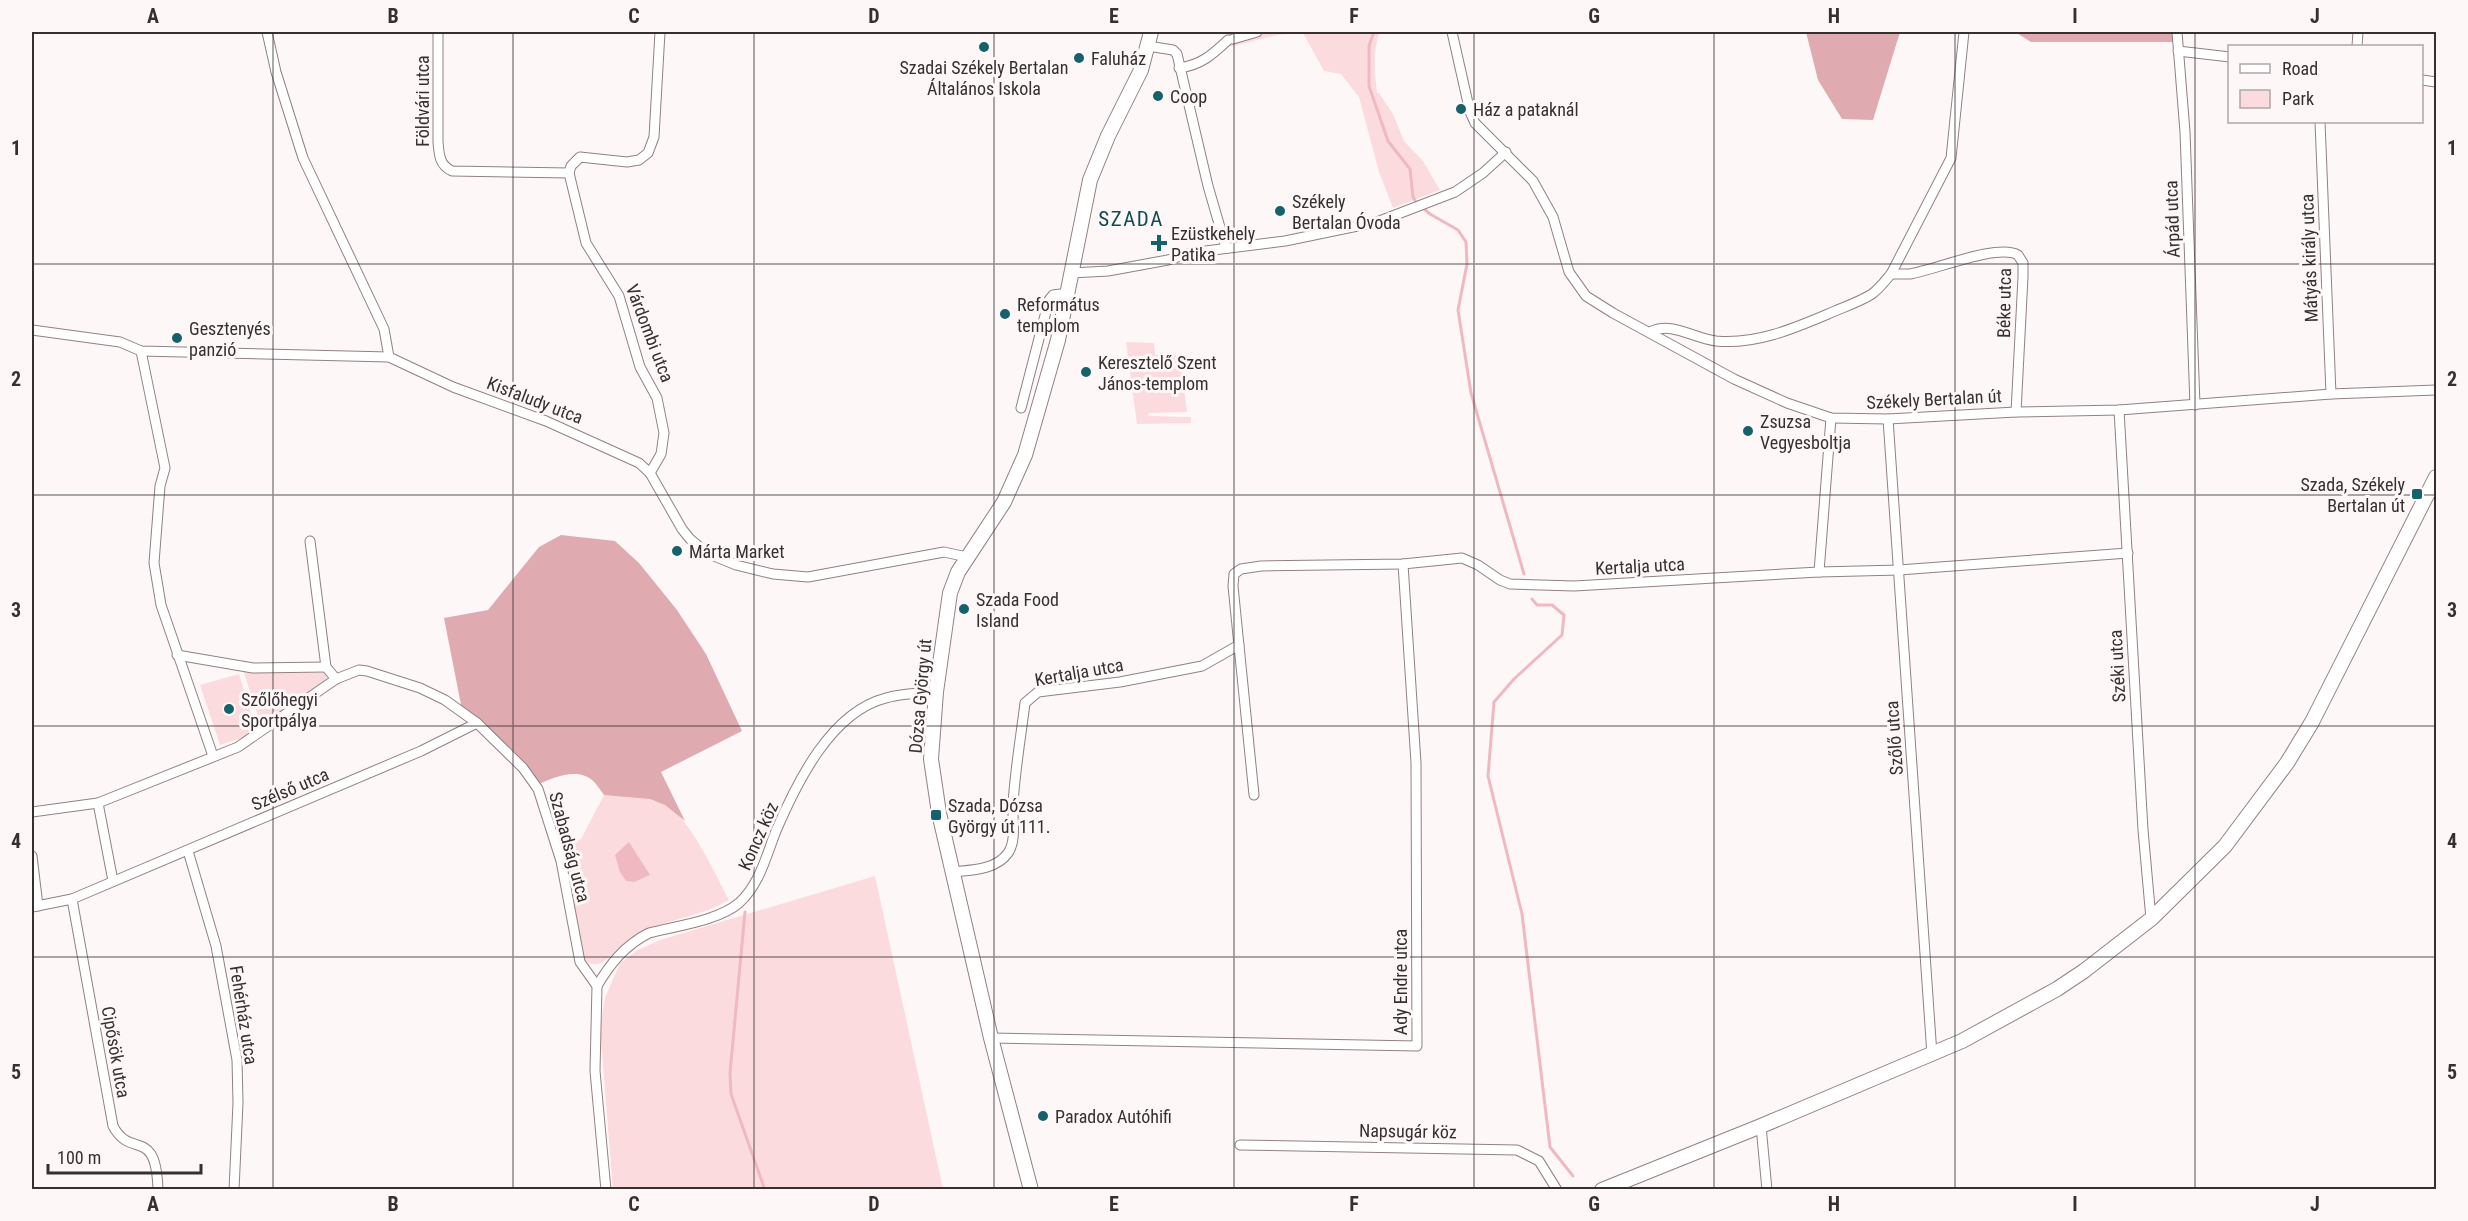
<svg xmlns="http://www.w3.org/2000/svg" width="2468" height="1221" viewBox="0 0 2468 1221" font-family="'Roboto Condensed',sans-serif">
<rect width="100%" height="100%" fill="#fef7f8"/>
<!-- green -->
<g fill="#fcdbde">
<path d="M 1228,32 L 1380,32 C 1372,52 1375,72 1377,93 L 1379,93 L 1393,114 L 1404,141 L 1423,161 L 1440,190 L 1393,208 L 1379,172 L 1359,97 L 1341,74 L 1324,71 L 1303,33 L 1277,35 L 1229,47 Z"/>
<polygon points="1126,342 1154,343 1155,355 1180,355 1187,412 1149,413 1148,416 1191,417 1191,423 1137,424"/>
<polygon points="243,670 325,673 329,682 263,732"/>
<polygon points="239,674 257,733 220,745 200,685"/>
<path d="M 604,795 C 624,796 646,795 664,804 C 690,817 715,874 729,900 C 699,918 664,919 633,936 C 617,945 601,979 582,957 L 563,850 L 566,844 L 581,839 Z"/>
<polygon points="875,876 943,1189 613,1190 600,1028 605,998 620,963 638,950 660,940"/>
</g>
<!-- forest -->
<g fill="#e0aab1">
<polygon points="1806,32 1900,32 1873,120 1842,119 1818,80"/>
<polygon points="2015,32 2173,32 2174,42 2031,42"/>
<path d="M 561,535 L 615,541 L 639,563 L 677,610 L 706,654 L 742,731 L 661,772 L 685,821 L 665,805 L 650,799 L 604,795 C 600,790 597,784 592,780 C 577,767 552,778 537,785 C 516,751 498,734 463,715 L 444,618 L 488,610 L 539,547 Z"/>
</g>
<!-- water -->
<polygon fill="#f0b9c1" points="629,842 650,875 634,882 626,881 620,872 615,855"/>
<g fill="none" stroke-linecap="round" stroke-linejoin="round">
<!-- stream -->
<g stroke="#f0b9c1" stroke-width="3">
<polyline points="1374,32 1369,46 1369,86 1388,141 1410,169 1413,197 1416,202 1430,214 1458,230 1466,242 1467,264 1458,310 1471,393 1524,574"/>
<polyline points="1532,599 1537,605 1552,605 1564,615 1562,635 1514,679 1494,702 1488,776 1522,914 1550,1147 1573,1176"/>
<polyline points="745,912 730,1073 731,1094 765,1190"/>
</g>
<defs>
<g id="street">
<polyline points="267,32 276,72 303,158 384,329 389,357"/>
<path d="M 438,32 L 438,141 C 439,154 439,165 452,171 L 569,173"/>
<polyline points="1452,32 1470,112 1475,123 1533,181 1553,217 1569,272 1586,296 1613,313 1734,379 1787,403 1831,418 1888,419 2016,412 2119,410 2331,394 2436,390"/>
<polyline points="2177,32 2185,132 2195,405"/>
<polyline points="1233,39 1257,32"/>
<polyline points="1148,46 1173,50 1177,54 1208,186 1226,248"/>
<polyline points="2357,46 2358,32"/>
<polyline points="2178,51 2230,57"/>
<path d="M 1179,68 C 1201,65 1212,55 1228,40"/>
<polyline points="2422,80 2436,82"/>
<polyline points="2320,122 2331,394"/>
<polyline points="1071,273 1108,271 1168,260 1190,253 1285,241 1377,222 1455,192 1483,173 1506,152"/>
<path d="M 1891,274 C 1897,274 1904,274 1910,274 C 1935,270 1998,243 2018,255 L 2023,263 L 2023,277 L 2016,412"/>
<polyline points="32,330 120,342 141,351 389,357 453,387 546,421 639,463 650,473 682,529 690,539 707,553 736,565 773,574 808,577 944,552 967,557"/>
<path d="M 1650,332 C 1672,321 1692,338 1716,341 C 1758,345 1797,327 1835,311 C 1847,306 1861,301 1872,294 C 1880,288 1885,281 1891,274 L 1951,158 L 1964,32"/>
<polyline points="141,351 165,468 160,486 154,563 161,605 213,756"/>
<polyline points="1021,408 1049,300 1053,295 1068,293"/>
<polyline points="2119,410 2143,830 2151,919"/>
<polyline points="1888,419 1932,1055"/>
<polyline points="650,473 661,454 664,433 657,398 640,367 619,296 586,243 569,173 571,166 580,157 627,162 639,160 648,153 654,137 660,32"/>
<polyline points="310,541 326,667 336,679"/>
<polyline points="1819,572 1831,418"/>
<polyline points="177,655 253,668 326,667"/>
<polyline points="1254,795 1233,586 1234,574 1241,569 1261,566 1403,564 1462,558 1478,565 1500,580 1510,584 1574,586 1819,572 1899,570 2128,553"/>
<polyline points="98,803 113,881"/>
<polyline points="32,812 98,803 238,747 336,679 359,670 367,671 420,688 445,700 477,723 523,768 538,789 561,861 580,962 597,986 595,1071 606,1190"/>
<polyline points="188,851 216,946 237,1060 238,1103 234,1190"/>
<polyline points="32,856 38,906"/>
<path d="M 953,872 C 971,870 996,870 1008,853 C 1017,840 1012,819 1013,804 C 1015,770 1021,736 1025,703 L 1038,692 L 1120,682 L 1202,666 L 1239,645"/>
<path d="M 72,899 L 113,1126 C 131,1160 156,1125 158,1190"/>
<polyline points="32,907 72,899 421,751 477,723"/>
<path d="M 597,986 C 610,964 625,945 649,933 C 675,926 718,921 739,903 C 760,884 766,856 776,831 C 797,782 831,712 886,698 C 902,693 919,693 936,692"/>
<polyline points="991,1038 1417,1046 1416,763 1403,564"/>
<polyline points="1761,1126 1767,1190"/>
<polyline points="1240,1145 1517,1150 1539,1161 1557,1190"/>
</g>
<g id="secondary">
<polyline points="1031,1190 991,1038 939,813 931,759 936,692 950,593 958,572 1004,502 1025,455 1058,340 1090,180 1108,136 1141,70 1151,32"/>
<polyline points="1602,1190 1761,1126 1962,1041 2057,989 2084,971 2151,919 2225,846 2287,763 2312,722 2436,477"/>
</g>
</defs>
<!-- street casing -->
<use href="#street" stroke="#918183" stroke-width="11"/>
<!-- secondary casing -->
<use href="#secondary" stroke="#918183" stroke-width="16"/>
<!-- street -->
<use href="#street" stroke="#fff" stroke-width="9"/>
<!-- secondary -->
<use href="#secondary" stroke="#fff" stroke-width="14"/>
</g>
<!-- grid -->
<path fill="none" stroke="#373031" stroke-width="1.5" stroke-opacity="0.55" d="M 273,32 L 273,1190M 513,32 L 513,1190M 754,32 L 754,1190M 994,32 L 994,1190M 1234,32 L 1234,1190M 1474,32 L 1474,1190M 1714,32 L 1714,1190M 1955,32 L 1955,1190M 2195,32 L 2195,1190M 32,264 L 2436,264M 32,495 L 2436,495M 32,726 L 2436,726M 32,957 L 2436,957"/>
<!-- markers -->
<g fill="#15626c" stroke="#fef7f8" stroke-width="2">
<circle cx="984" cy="47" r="6"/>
<circle cx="1079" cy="58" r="6"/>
<circle cx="1158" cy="96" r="6"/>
<circle cx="1461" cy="109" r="6"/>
<circle cx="1280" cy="211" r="6"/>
<path d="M1156 234h6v6h6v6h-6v6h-6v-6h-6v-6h6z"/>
<circle cx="1005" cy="314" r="6"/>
<circle cx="177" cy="338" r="6"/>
<circle cx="1086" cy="372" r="6"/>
<circle cx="1748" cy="431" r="6"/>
<rect x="2411" y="488" width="12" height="12" rx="3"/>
<circle cx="677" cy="551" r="6"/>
<circle cx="964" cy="609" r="6"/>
<circle cx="229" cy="709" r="6"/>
<rect x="930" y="809" width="12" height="12" rx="3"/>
<circle cx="1043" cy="1116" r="6"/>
</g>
<g text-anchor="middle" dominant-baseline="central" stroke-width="6" stroke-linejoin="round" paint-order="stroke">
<!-- poi labels -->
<g font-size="18" fill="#373031" stroke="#fef7f8" text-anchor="start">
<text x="1091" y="58">Faluház</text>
<text x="984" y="67" text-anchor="middle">Szadai Székely Bertalan<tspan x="984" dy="21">Általános Iskola</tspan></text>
<text x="1170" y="96">Coop</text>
<text x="1473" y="109">Ház a pataknál</text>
<text x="1292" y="201">Székely<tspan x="1292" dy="21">Bertalan Óvoda</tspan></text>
<text x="1171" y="233">Ezüstkehely<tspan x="1171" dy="21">Patika</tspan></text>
<text x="1017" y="304">Református<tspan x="1017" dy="21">templom</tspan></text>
<text x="189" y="328">Gesztenyés<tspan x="189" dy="21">panzió</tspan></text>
<text x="1098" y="362">Keresztelő Szent<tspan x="1098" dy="21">János-templom</tspan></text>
<text x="1760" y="421">Zsuzsa<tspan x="1760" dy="21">Vegyesboltja</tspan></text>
<text x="2405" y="484" text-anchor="end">Szada, Székely<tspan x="2405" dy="21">Bertalan út</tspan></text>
<text x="689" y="551">Márta Market</text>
<text x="976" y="599">Szada Food<tspan x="976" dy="21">Island</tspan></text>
<text x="241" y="699">Szőlőhegyi<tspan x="241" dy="21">Sportpálya</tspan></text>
<text x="948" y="805">Szada, Dózsa<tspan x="948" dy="21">György út 111.</tspan></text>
<text x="1055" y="1116">Paradox Autóhifi</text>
</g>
<!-- street labels -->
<g font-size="18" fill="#373031" stroke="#fef7f8">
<text transform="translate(422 101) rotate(-90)">Földvári utca</text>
<text transform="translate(2172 219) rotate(-92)">Árpád utca</text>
<text transform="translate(2309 258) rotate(-92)">Mátyás király utca</text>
<text transform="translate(2004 303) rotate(-89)">Béke utca</text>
<text transform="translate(650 333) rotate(69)">Várdombi utca</text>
<text transform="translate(1934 399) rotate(-3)">Székely Bertalan út</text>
<text transform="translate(535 400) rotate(21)">Kisfaludy utca</text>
<text transform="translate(1640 566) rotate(-3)">Kertalja utca</text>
<text transform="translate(2117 666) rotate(-93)">Széki utca</text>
<text transform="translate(1079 672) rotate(-10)">Kertalja utca</text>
<text transform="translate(920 696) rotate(-85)">Dózsa György út</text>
<text transform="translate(1894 738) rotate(-94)">Szőlő utca</text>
<text transform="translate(290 789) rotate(-23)">Szélső utca</text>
<text transform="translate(758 836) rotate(-66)">Koncz köz</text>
<text transform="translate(570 847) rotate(75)">Szabadság utca</text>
<text transform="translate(1400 982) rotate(-90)">Ady Endre utca</text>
<text transform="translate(244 1015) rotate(81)">Fehérház utca</text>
<text transform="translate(116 1052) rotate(80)">Cipősök utca</text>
<text transform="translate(1408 1131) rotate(1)">Napsugár köz</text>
</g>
<!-- quarter labels -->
<g font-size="21" letter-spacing="1.5" fill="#0e4b53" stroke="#fef7f8">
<text x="1131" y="219">SZADA</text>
</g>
</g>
<!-- border -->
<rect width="2468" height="1221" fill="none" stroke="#fef7f8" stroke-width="66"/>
<!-- legend -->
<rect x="2228" y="45" width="195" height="78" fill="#fef7f8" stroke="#aea7a8" stroke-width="1.5"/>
<rect x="2240" y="64" width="30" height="9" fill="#ffffff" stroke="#aea7a8" stroke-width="1.5"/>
<text x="2282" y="75" font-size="18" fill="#373031">Road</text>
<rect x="2240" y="90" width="30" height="18" fill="#fcdbde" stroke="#aea7a8" stroke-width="1.5"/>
<text x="2282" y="105" font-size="18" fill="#373031">Park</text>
<!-- scale -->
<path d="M48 1164v9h153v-9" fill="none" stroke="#373031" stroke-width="3"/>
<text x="57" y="1164" font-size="18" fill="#373031" stroke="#fef7f8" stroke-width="4.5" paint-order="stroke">100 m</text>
<rect x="33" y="33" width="2402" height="1155" fill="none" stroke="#373031" stroke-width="2"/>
<g font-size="20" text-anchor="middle" font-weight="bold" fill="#373031">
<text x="153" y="23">A</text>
<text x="393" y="23">B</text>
<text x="634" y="23">C</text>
<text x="874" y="23">D</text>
<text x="1114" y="23">E</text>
<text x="1354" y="23">F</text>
<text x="1594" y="23">G</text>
<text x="1834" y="23">H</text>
<text x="2075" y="23">I</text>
<text x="2315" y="23">J</text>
<text x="16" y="155">1</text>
<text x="2452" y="155">1</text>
<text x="16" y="386">2</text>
<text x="2452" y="386">2</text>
<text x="16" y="617">3</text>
<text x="2452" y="617">3</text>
<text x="16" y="848">4</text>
<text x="2452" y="848">4</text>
<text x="16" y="1079">5</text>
<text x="2452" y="1079">5</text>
<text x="153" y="1211">A</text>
<text x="393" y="1211">B</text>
<text x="634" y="1211">C</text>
<text x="874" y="1211">D</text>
<text x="1114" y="1211">E</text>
<text x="1354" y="1211">F</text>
<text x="1594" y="1211">G</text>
<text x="1834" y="1211">H</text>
<text x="2075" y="1211">I</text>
<text x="2315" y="1211">J</text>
</g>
</svg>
